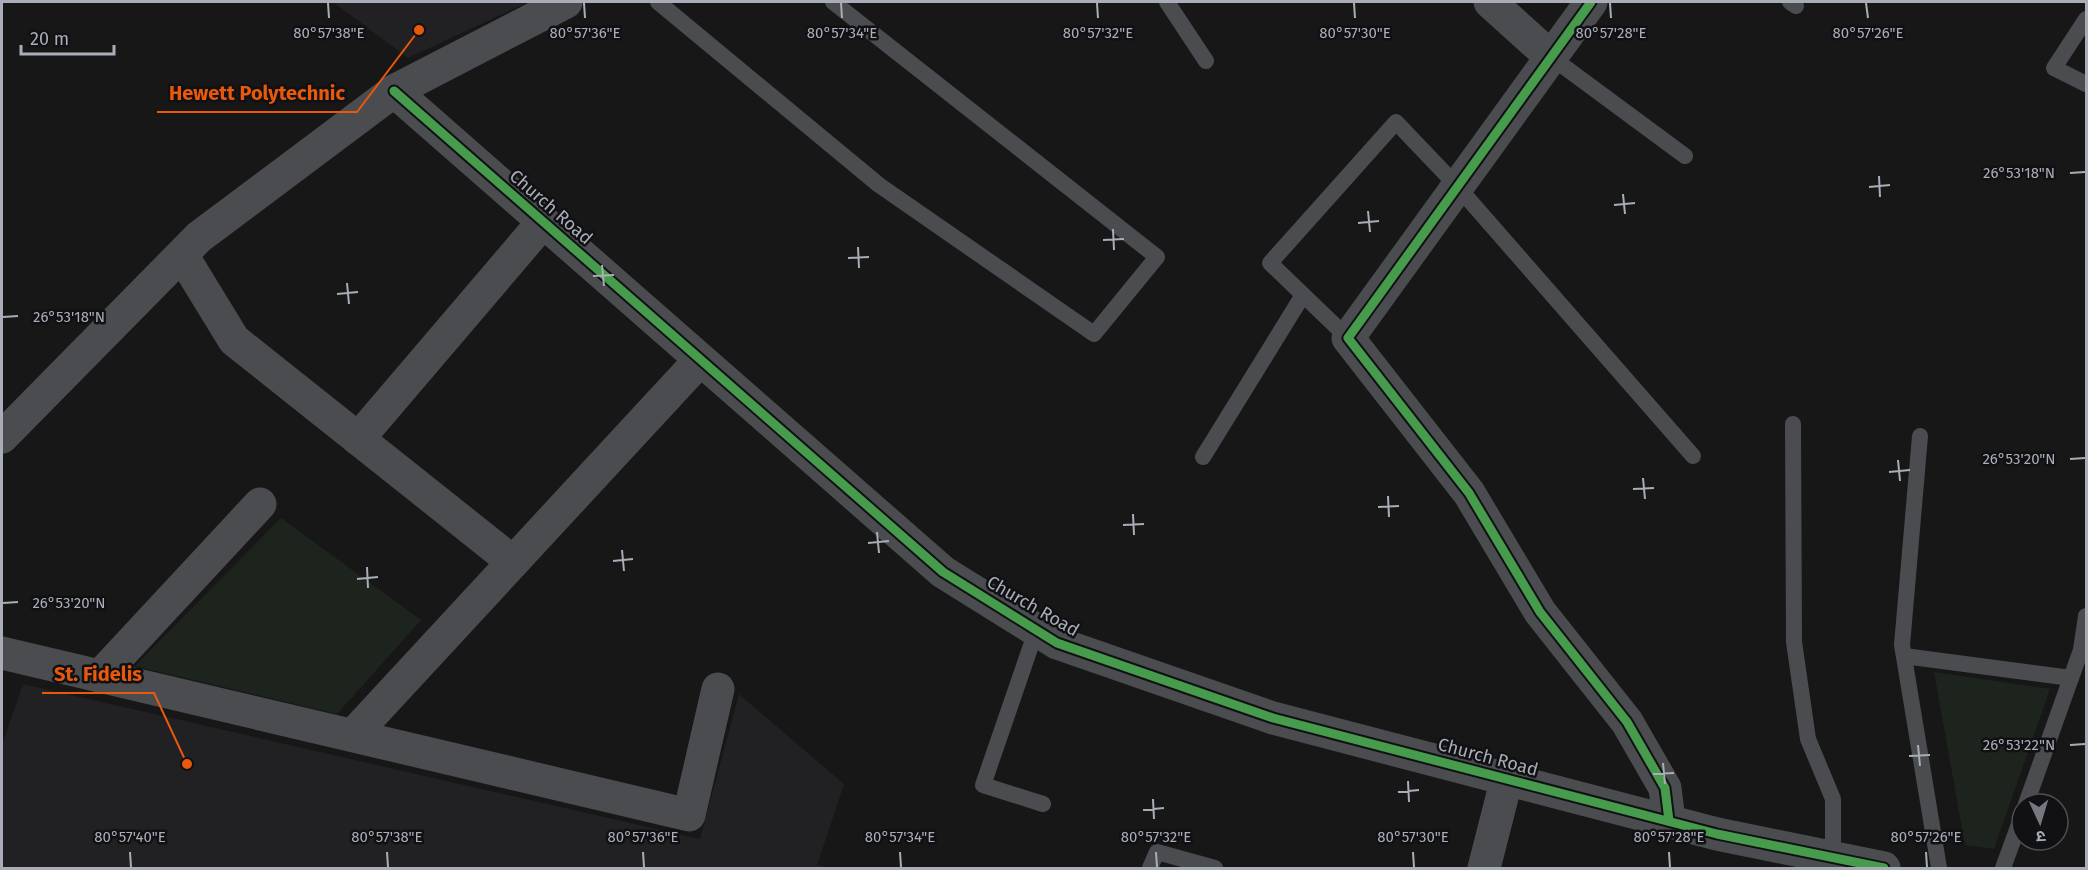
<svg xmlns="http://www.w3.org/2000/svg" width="2088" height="870" viewBox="0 0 2088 870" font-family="'Fira Sans','Noto Sans Devanagari',sans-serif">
<rect width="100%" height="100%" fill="#171717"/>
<!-- built -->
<g fill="#212123">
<polygon points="333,2 528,2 408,58"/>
<polygon points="23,684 700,839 739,694 844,784 817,865 832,868 2,868 2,745"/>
</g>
<!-- green -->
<g fill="#1d241e">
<polygon points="281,518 421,620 337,714 135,666"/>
<polygon points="1934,672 2050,689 1994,849 1965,845"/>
</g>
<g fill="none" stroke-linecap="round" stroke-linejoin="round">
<!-- service -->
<g stroke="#4b4c50" stroke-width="16">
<polyline points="658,2 879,185 1094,334 1157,257 833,2"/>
<polyline points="1167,2 1206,61"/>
<polyline points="1790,2 1796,6"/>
<polyline points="2086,19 2054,68 2086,84"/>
<polyline points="1551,57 1685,156"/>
<polyline points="1348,338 1270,263 1396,122 1457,186 1693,456"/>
<polyline points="1793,424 1794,642 1808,739 1833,799 1833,858"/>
<polyline points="1920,436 1902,645 1939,868"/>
<polyline points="1203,457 1303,295"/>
<polyline points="1036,631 983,785 1043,804"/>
<polyline points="1904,656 2071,678"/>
<polyline points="2026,804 2081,650 2086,616"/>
<polyline points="1150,868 1157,852 1215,868"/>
<polyline points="2003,868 2022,816"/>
</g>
<!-- minor -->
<g stroke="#4b4c50" stroke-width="33">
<polyline points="1490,2 1551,57"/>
<polyline points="1591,2 1348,338 1469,493 1540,612 1627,722 1665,788 1669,821"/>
<polyline points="182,255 234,340 513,562"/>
<polyline points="358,439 543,222"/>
<polyline points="2,653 689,815 718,689"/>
<polyline points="101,675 260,504"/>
<polyline points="353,735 700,360"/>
<polyline points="1484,868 1507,778"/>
</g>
<!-- tertiary -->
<g stroke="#4b4c50" stroke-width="33">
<polyline points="394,91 943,572 1057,643 1273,718 1717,834 1884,868"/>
<polyline points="2,437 199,237 394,91 566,2"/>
</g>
<defs>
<g id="cycleway">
<polyline points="1591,2 1348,338 1469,493 1540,612 1627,722 1665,788 1669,821"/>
<polyline points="394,91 943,572 1057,643 1273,718 1717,834 1884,868"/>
</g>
</defs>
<!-- cycleway casing -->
<use href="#cycleway" stroke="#111113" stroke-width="13"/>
<!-- cycleway -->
<use href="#cycleway" stroke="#469c4c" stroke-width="9"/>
</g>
<!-- ticks -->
<path fill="none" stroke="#a8adb8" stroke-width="2" d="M 328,3 L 329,18M 584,3 L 585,18M 841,3 L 842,18M 1097,3 L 1098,18M 1354,3 L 1355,18M 1610,3 L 1611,18M 1866,3 L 1868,18M 2070,173 L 2085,172M 1879,176 L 1880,197M 1869,187 L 1890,185M 1623,194 L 1625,214M 1614,205 L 1635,203M 1368,211 L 1370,232M 1358,223 L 1379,221M 1113,229 L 1114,250M 1103,240 L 1124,239M 858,247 L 859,268M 848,258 L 869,257M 602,265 L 604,286M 593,276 L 614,275M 347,283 L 349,304M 337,294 L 358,292M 3,317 L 18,316M 2070,459 L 2085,458M 1898,460 L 1900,481M 1889,472 L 1910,470M 1643,478 L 1645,499M 1633,489 L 1654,488M 1388,496 L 1389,517M 1378,507 L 1399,506M 1133,514 L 1134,535M 1123,525 L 1144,524M 877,532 L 879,553M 868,543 L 889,541M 622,550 L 624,571M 613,561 L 633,559M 367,567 L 368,588M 357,579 L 378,577M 3,603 L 18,602M 1918,745 L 1920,766M 2070,745 L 2085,744M 1909,756 L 1930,755M 1663,763 L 1665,784M 1653,774 L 1674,773M 1408,781 L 1409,802M 1398,792 L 1419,790M 1153,799 L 1154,819M 1143,810 L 1164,808M 130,852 L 131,867M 387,852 L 388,867M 643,852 L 644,867M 900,852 L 901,867M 1156,852 L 1157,867M 1413,852 L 1414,867M 1669,852 L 1670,867M 1926,852 L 1927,867"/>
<g text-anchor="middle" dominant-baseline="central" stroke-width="5" stroke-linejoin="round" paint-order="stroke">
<!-- street labels -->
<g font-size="18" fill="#a8adb8" stroke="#111113">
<text transform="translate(551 207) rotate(41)">Church Road</text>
<text transform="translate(1033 606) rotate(30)">Church Road</text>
<text transform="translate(1488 757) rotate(15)">Church Road</text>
</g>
</g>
<g font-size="15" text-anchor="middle" fill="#a8adb8" stroke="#111113" stroke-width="5" stroke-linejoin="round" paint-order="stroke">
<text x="329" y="38">80°57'38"E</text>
<text x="585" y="38">80°57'36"E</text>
<text x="842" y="38">80°57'34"E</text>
<text x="1098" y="38">80°57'32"E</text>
<text x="1355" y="38">80°57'30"E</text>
<text x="1611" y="38">80°57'28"E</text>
<text x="1868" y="38">80°57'26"E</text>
<text x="2019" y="178">26°53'18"N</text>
<text x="69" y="322">26°53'18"N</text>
<text x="2019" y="464">26°53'20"N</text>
<text x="69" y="608">26°53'20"N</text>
<text x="2019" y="750">26°53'22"N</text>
<text x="130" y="842">80°57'40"E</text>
<text x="387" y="842">80°57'38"E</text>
<text x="643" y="842">80°57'36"E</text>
<text x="900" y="842">80°57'34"E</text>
<text x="1156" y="842">80°57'32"E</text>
<text x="1413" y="842">80°57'30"E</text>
<text x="1669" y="842">80°57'28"E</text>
<text x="1926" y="842">80°57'26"E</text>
</g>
<!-- callouts -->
<path fill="none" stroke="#e8590c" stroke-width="2" d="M419 30L357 112H157M187 764L154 693H42"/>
<g fill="#e8590c" stroke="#111113" stroke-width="2">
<circle cx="419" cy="30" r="6"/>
<circle cx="187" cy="764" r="6"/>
</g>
<g font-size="20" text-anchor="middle" font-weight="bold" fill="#e8590c" stroke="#111113" stroke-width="5" stroke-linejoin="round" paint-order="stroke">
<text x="257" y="100">Hewett Polytechnic</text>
<text x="98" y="681">St. Fidelis</text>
</g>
<!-- border -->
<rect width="2088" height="870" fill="none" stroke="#a8adb8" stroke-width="6"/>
<!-- north arrow -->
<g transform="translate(2040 822) rotate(176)"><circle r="28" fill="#111113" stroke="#4d4f55" stroke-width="1.5"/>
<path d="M0-4.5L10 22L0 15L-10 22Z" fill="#757880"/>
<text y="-9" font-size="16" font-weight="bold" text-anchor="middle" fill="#a8adb8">उ</text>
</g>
<!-- scale -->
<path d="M21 45v9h93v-9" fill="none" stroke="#a8adb8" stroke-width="3"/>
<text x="30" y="45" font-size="18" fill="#a8adb8" stroke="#111113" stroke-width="4.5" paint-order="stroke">20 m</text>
</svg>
